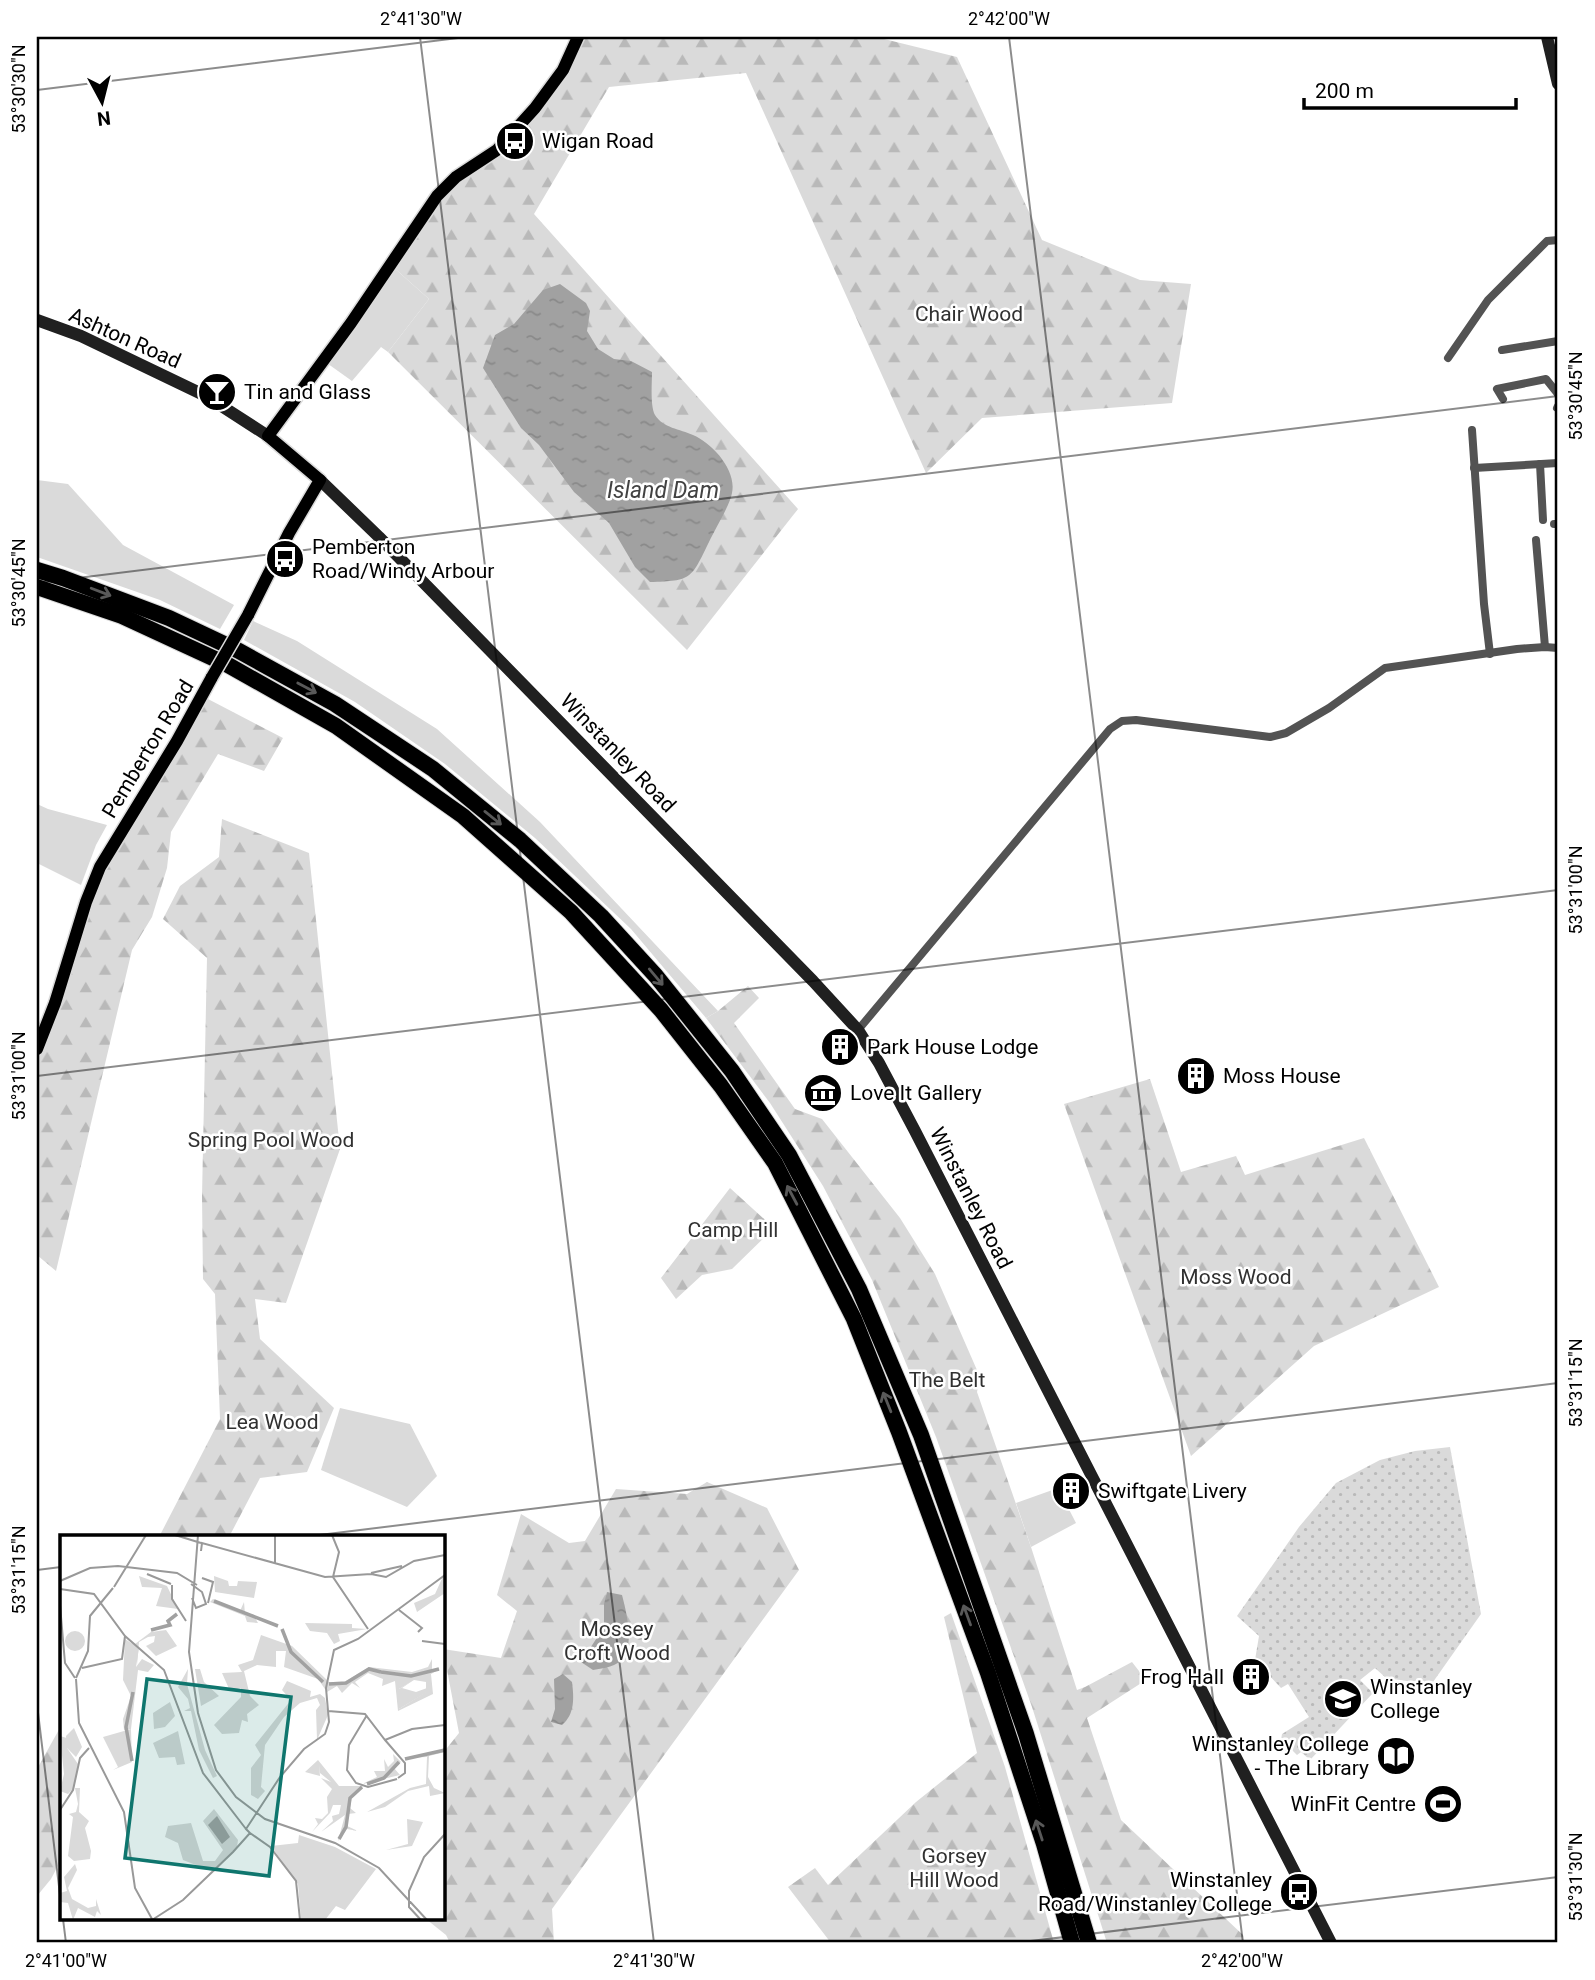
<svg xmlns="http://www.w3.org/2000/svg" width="1595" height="1980" viewBox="0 0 1595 1980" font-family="Roboto,sans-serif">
<defs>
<pattern id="forest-firs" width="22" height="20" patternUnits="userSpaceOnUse" patternTransform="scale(1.75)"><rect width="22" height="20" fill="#dadada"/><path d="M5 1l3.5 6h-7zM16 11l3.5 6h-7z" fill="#b9b9b9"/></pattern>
<pattern id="park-dots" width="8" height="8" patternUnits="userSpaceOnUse" patternTransform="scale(1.75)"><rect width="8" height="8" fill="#dadada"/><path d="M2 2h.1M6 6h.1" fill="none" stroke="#b9b9b9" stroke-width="1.8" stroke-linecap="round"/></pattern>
<pattern id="water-ripples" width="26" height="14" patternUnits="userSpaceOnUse" patternTransform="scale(1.75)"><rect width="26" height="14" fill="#a1a1a1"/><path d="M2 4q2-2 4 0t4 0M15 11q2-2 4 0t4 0" fill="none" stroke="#898989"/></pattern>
</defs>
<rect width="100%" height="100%" fill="#fff"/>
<!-- grass -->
<g fill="#dadada">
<polygon points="392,266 429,299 388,352 381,347 352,381 324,361"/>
<polygon points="37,480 68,484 123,545 234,605 220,629 160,600 37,557"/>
<polygon points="253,621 297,641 437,729 540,822 718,1011 706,1018 631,929 535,838 445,764 355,702 244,640"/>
<polygon points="37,804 48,809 107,825 96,845 81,885 37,863"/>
<polygon points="340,1408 410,1424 437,1476 407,1507 321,1470"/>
<polygon points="1058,1488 1076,1523 1031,1547 1016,1503"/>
</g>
<!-- forest -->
<g fill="url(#forest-firs)">
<polygon points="582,37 876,37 957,57 1042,240 1140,280 1191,284 1172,403 982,418 926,473 746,73 609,87 534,214 798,509 687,650 388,352 429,299 392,266 434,193 497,146 541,102"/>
<polygon points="208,699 283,738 264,771 218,754 171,832 167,868 152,917 132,950 56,1271 37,1255 37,1059 101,870"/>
<polygon points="222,819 309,853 340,1149 286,1303 255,1299 260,1339 334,1408 307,1472 260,1478 229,1537 159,1537 220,1419 215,1294 203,1279 202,1196 207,958 163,919 180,886 219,857"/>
<polygon points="748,986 759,998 734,1023 795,1109 822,1119 900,1218 935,1274 980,1377 977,1392 1031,1547 1077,1690 1085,1687 1132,1662 1146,1680 1087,1718 1121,1820 1243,1935 1244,1943 1107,1943 1032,1707 936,1437 872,1280 823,1186 770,1103 706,1018 718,1011"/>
<polygon points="1150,1079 1181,1172 1236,1156 1245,1175 1364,1138 1439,1287 1314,1346 1191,1456 1064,1104"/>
<polygon points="730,1188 774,1228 732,1269 702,1275 676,1299 661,1278"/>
<polygon points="707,1482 767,1508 799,1570 552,1909 554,1943 450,1943 446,1935 426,1919 443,1919 443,1753 459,1733 443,1649 501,1658 517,1611 497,1595 521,1514 569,1543 585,1541 616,1489 687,1494"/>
<polygon points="951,1613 1005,1767 1054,1943 831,1943 788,1887 815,1868 828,1885 916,1802 977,1753 944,1617"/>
<polygon points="61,1726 61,1860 51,1879 37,1896 37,1769"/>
</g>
<!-- park -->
<polygon fill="url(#park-dots)" points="1450,1447 1481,1614 1433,1682 1435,1685 1386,1678 1375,1668 1360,1680 1373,1693 1310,1760 1301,1752 1297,1755 1292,1750 1288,1754 1285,1751 1285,1747 1283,1749 1280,1746 1282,1734 1309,1717 1288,1684 1281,1688 1255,1660 1259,1636 1237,1616 1299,1527 1336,1483 1380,1460 1415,1451"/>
<!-- water -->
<g fill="url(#water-ripples)">
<path d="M 560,284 L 586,303 L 590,311 L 587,331 L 598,349 L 614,359 L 631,361 L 652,372 C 652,383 650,406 655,415 C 663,428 680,429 693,435 C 712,443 737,470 732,493 C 730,505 715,529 709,542 C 691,579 692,581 650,582 L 635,567 L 609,523 L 574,492 L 539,445 L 521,428 L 483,368 L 495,335 L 514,324 L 543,290 Z"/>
<path d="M 607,1592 L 622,1595 C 626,1610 634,1643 624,1657 C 617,1667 604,1668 593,1670 L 581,1662 L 604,1627 L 604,1604 Z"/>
<path d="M 563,1674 L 572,1682 C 574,1698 575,1714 562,1725 L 551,1722 L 555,1709 L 554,1679 Z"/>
</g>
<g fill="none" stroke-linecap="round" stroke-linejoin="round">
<defs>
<g id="primary">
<polyline points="248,615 289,533 320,480 268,436 351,323 437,196 456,177 497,150 535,108 563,70 578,37"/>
<polyline points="37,1049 55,1003 86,902 100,867 177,741 212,677"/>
</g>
<g id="highway">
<polyline points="37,570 63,578 169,618 239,651 335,704 433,769 520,840 601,916 656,976 732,1071 789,1155 859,1289 921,1435 1026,1734 1089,1943"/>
<polyline points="37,587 122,616 228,665 336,726 463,816 571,912 661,1010 721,1086 775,1163 854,1319 899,1432 988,1673 1044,1844 1072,1943"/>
</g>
</defs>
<!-- primary casing -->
<use href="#primary" stroke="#dbdbdb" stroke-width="15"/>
<!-- highway casing -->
<use href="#highway" stroke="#dbdbdb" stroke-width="18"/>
<!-- street -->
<g stroke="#535353" stroke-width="8">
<polyline points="1502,350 1558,341"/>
<polyline points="1448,358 1488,300 1547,241 1558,240"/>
<polyline points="1503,399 1497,389 1546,379 1558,394"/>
<polyline points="1557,408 1558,406"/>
<polyline points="1472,430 1484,604 1490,654"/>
<polyline points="1540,464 1543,520"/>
<polyline points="1474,468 1558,463"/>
<polyline points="1554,524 1558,524"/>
<polyline points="1536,540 1545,647"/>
<polyline points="858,1030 1110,729 1122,721 1136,720 1270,737 1286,733 1329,708 1385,668 1517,649 1545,647 1558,648"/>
</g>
<!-- secondary -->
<g stroke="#202020" stroke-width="12">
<polyline points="1547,37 1558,84"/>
<polyline points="37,320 81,336 206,396 268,436"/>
<polyline points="320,480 379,537 813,981 858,1030 879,1063 915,1131 1331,1943"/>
</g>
<!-- primary -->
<use href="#primary" stroke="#000" stroke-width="12"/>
<!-- highway -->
<use href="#highway" stroke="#000" stroke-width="16"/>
<defs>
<polyline id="primary-bridge" points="212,677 248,615"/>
</defs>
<!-- primary-bridge casing -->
<use href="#primary-bridge" stroke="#dbdbdb" stroke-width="15" stroke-linecap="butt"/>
<!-- primary-bridge -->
<use href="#primary-bridge" stroke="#000" stroke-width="12"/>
</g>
<!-- one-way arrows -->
<defs><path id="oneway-shaft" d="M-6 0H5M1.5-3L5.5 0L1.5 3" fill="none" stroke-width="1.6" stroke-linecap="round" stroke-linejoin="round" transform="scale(1.75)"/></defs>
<g stroke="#595959">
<use href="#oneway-shaft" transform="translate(101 592) rotate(21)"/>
<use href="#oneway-shaft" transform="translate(307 688) rotate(28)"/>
<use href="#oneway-shaft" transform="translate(493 818) rotate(39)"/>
<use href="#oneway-shaft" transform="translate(656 977) rotate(50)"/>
<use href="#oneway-shaft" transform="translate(792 1195) rotate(-118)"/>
<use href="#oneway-shaft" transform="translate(887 1402) rotate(-112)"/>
<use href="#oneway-shaft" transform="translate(967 1615) rotate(-110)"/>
<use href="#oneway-shaft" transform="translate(1039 1830) rotate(-108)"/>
</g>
<!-- ticks -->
<path fill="none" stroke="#000" stroke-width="2" stroke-opacity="0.45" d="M 420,37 L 654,1943M 1009,37 L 1243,1943M 37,90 L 466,37M 37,583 L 1558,396M 37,1076 L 1558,890M 303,1537 L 1558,1383M 37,1570 L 61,1567M 37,1704 L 61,1903M 63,1919 L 66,1943M 1015,1943 L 1558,1877"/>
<!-- icons -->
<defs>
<symbol id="bus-disc" viewBox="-11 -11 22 22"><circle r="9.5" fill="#000" stroke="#fff"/><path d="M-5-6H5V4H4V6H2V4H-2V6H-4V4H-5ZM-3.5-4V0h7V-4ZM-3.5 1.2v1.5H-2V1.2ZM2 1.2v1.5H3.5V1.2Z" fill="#fff"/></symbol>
<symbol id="bar-disc" viewBox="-11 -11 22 22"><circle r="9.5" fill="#000" stroke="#fff"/><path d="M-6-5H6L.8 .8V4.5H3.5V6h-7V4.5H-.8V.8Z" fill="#fff"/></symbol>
<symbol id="building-disc" viewBox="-11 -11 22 22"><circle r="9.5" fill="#000" stroke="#fff"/><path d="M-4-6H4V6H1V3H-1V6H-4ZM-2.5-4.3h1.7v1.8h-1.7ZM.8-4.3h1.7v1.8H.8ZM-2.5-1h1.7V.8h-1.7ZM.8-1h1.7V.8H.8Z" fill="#fff"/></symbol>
<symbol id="museum-disc" viewBox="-11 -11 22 22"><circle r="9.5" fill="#000" stroke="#fff"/><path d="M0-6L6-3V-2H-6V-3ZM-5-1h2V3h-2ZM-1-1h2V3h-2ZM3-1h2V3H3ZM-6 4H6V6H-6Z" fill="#fff"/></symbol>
<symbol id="university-disc" viewBox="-11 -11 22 22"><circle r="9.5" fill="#000" stroke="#fff"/><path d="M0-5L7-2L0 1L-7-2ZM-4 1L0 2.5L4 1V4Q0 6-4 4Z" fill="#fff"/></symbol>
<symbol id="library-disc" viewBox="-11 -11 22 22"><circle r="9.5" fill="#000" stroke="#fff"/><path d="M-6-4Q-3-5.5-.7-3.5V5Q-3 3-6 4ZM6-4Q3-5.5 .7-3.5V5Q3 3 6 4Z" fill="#fff"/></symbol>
<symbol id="stadium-disc" viewBox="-11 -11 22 22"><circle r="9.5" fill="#000" stroke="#fff"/><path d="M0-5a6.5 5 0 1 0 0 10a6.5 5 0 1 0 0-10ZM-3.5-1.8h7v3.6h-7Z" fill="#fff"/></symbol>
</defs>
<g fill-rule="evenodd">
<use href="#bus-disc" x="493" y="119" width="44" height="44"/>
<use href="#bar-disc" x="195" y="370" width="44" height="44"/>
<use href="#bus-disc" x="263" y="537" width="44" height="44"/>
<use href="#building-disc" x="818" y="1025" width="44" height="44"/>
<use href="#building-disc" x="1174" y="1054" width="44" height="44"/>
<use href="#museum-disc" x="801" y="1071" width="44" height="44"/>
<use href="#building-disc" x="1049" y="1469" width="44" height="44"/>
<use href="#building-disc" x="1229" y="1655" width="44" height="44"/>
<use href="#university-disc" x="1321" y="1677" width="44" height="44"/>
<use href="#library-disc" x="1374" y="1734" width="44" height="44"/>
<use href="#stadium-disc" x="1421" y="1782" width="44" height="44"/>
<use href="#bus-disc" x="1277" y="1870" width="44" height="44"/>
</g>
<g text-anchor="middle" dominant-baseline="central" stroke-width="5" stroke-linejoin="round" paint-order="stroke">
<!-- poi labels -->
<g font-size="21" fill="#000" stroke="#fff" text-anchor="start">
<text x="542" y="141">Wigan Road</text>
<text x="244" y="392">Tin and Glass</text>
<text x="312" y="547">Pemberton<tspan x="312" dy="24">Road/Windy Arbour</tspan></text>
<text x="867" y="1047">Park House Lodge</text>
<text x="1223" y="1076">Moss House</text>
<text x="850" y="1093">Love It Gallery</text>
<text x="1098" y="1491">Swiftgate Livery</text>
<text x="1224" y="1677" text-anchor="end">Frog Hall</text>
<text x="1370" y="1687">Winstanley<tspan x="1370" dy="24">College</tspan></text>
<text x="1369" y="1744" text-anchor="end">Winstanley College<tspan x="1369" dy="24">- The Library</tspan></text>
<text x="1416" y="1804" text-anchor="end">WinFit Centre</text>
<text x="1272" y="1880" text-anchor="end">Winstanley<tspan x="1272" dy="24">Road/Winstanley College</tspan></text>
</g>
<!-- park labels -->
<g font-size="21" fill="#313131" stroke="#fff">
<text x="969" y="314">Chair Wood</text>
<text x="271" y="1140">Spring Pool Wood</text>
<text x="733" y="1230">Camp Hill</text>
<text x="1236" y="1277">Moss Wood</text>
<text x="947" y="1380">The Belt</text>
<text x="272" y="1422">Lea Wood</text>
<text x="617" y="1629">Mossey<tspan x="617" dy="24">Croft Wood</tspan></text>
<text x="954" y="1856">Gorsey<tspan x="954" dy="24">Hill Wood</tspan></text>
</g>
<!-- street labels -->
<g font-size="21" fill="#000" stroke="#fff">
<text transform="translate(125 338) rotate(24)">Ashton Road</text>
<text transform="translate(148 749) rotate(-59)">Pemberton Road</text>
<text transform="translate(618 753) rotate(46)">Winstanley Road</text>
<text transform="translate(971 1198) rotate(63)">Winstanley Road</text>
</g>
<!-- water labels -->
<g font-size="23" font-style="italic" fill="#424242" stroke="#fff">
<text x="663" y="490">Island Dam</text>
</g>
</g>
<!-- overview -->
<g transform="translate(60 1535)">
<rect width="385" height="385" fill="#fff"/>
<path d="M 79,41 L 107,51 L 118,74 L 96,71 L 102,53 L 82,52 ZM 245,88 L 292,89 L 292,93 L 307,94 L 278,99 L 280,106 L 274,109 L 267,98 L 250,96 ZM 355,144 L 342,153 L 356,157 L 367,153 L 367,157 L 339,174 L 339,154 ZM 14,193 L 22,212 L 16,222 L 7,213 L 6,201 ZM 71,194 L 72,227 L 53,235 L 58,232 L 43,202 ZM 347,284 L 363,287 L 352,311 L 326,315 L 348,309 ZM 239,300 L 275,312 L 316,334 L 285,375 L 276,371 L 265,385 L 241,385 L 238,349 L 211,311 L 238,308 Z" fill="#dadada"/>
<path d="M 153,64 L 180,76 L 184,67 L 185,79 L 193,79 L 198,88 L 187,87 L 185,81 L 150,67 ZM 106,95 L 117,111 L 96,121 L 86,111 L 94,107 L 95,101 L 88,102 L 79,107 L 77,130 L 75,109 L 91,97 ZM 201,100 L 232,111 L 269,147 L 284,147 L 309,132 L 352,137 L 368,132 L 372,124 L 372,134 L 380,134 L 371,139 L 373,159 L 338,176 L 335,146 L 322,151 L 323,144 L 308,138 L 295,147 L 300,153 L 292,148 L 282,158 L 277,151 L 267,157 L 258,144 L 224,132 L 226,116 L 216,116 L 216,132 L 197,130 L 184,136 L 190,161 L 199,170 L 187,179 L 188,187 L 182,185 L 179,198 L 162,199 L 154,190 L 181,162 L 181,153 L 170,156 L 162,138 L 182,137 L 178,130 L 193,125 ZM 354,145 L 366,147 L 366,157 L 339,174 L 339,154 ZM 128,134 L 127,149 L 145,215 L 157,241 L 153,243 L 139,215 L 131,176 L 124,176 L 130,173 L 128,164 L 118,152 ZM 135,134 L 140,134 L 144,147 L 159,161 L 141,171 ZM 227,146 L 251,156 L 250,162 L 260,159 L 265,163 L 268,180 L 257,205 L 256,175 L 260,170 L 257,163 L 240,168 L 224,182 L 205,210 L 201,252 L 205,256 L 198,264 L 191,260 L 191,233 L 201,220 L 195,210 L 231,165 L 222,155 ZM 118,196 L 125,229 L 117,230 L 115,222 L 99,223 L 93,208 ZM 0,201 L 10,204 L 7,213 L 18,229 L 14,253 L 8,259 L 0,256 L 4,239 ZM 385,211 L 385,217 L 369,221 L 368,242 L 374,253 L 385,258 L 370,261 L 369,251 L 348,256 L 325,272 L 307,277 L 350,253 L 366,249 L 367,222 L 343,223 L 382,216 ZM 333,219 L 341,227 L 334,233 L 340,240 L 302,249 L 317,242 L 314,236 L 325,236 L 324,224 L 328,232 L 334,226 ZM 258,225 L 279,251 L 303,251 L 292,261 L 290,273 L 296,278 L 288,279 L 287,291 L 298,296 L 287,294 L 278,306 L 285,280 L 261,297 L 273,286 L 272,281 L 279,279 L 281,270 L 273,270 L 270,278 L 252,297 L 258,289 L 255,283 L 262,284 L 268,278 L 267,262 L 272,254 L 261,243 L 271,247 L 260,238 L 259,229 L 260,241 L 245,237 ZM 15,253 L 20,253 L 19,277 L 29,286 L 25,293 L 31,316 L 30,324 L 14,326 L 8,321 L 13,282 L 9,279 L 16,277 L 18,269 ZM 154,274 L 178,305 L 177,312 L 154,337 L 123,325 L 118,308 L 105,302 L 108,291 L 131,288 L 143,326 L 155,326 L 163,315 L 143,286 Z" fill="#dadada" fill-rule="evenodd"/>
<path d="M 385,37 L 385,58 L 357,77 L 354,68 L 375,59 ZM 154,41 L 168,46 L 169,51 L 177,51 L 178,46 L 197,47 L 194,63 L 155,57 ZM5 106a10 10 0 1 1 20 0a10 10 0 1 1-20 0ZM 65,104 L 79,113 L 76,132 L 82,124 L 94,130 L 88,137 L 78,135 L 71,194 L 64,195 L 63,184 L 71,161 L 63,145 ZM 110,167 L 115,181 L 105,192 L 94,194 L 93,178 ZM 15,329 L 17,335 L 8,353 L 12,364 L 28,373 L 36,371 L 36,364 L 41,380 L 37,376 L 35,382 L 18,373 L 13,385 L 8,368 L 0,367 L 0,358 L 7,356 L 4,342 Z" fill="#dadada"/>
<path d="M 157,281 L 170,302 L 162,309 L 148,290 Z" fill="#a1a1a1"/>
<path fill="none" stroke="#a1a1a1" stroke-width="3.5" d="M 154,66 L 218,91M 222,94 L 231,117 L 263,147M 91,95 L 110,90 L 108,86 L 117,79M 321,137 L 351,141 L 379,134M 269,149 L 286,148 L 309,134 L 321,137M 345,224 L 385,215M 72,226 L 66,192 L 73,157M 307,249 L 324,243 L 339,227M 279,304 L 286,292 L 290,263 L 302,252"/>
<path fill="none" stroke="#999" stroke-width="2" d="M 115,0 L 141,8M 138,0 L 129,117 L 138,178 L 156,235 L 176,262 L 205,284 L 275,308 L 319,333 L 367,385M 215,0 L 215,28M 272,0 L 279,17 L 273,42 L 308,94M 141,16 L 142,8 L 265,42 L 311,39 L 326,42 L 354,26 L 385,20M 311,38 L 342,31M 87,39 L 111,49M 142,43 L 153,47 L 148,68M 0,46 L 30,33 L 58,31 L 117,38 L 137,50M 131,49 L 142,57 L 146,69 L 136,73 L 132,63M 112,50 L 112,64 L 126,86M 54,52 L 86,0M 0,54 L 34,59 L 65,101 L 104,135 L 143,238 L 186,294M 0,70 L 5,128 L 15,143M 339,75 L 362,93 L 358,97M 362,106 L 385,109M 22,133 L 62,124 L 65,101M 16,143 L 28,116 L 30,81 L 53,53M 16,144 L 19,188 L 64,277 L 75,353 L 92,384M 268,176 L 305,179 L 325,205 L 352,194 L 385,190M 307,180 L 289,210 L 287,235 L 296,248 L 308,252 L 337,244M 325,205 L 345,228 L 345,238 L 338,243M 0,275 L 13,255 L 20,223 L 29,213M 190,298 L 210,312 L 236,346 L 240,385M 92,385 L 123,365 L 173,317 L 190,298 L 186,294 L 220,242 L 244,214 L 265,199 L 269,187 L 266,153 L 274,115 L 298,104 L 385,40M 361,385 L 349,372 L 349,356 L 364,322 L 385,299"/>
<path fill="#0f766e" fill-opacity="0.15" stroke="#0f766e" stroke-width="3.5" d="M 87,144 L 231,162 L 209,341 L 65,323 Z"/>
<rect width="385" height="385" fill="none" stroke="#000" stroke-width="3.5"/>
</g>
<!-- border -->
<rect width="1595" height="1980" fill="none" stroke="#ffffff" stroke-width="77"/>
<!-- north arrow -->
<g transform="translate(102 102) rotate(173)" stroke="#ffffff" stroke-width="5" paint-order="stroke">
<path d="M0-5L12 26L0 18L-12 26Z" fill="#000000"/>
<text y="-10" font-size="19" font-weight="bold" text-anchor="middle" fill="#000000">N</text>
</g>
<!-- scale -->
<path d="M1304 98v10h212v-10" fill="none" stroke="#000000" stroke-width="3.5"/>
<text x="1315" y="98" font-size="21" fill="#000000" stroke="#ffffff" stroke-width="5" paint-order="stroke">200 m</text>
<rect x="38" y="38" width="1518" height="1903" fill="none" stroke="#000" stroke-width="2.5"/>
<g font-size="18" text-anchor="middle" fill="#000">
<text x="421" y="25">2°41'30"W</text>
<text x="1009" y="25">2°42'00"W</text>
<text transform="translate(19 89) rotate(-90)" y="6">53°30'30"N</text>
<text transform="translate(1576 396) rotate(-90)" y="6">53°30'45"N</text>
<text transform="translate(19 583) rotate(-90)" y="6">53°30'45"N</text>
<text transform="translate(1576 890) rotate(-90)" y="6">53°31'00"N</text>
<text transform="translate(19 1076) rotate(-90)" y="6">53°31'00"N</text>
<text transform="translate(1576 1383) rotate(-90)" y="6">53°31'15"N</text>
<text transform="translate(19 1570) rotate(-90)" y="6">53°31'15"N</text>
<text transform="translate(1576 1877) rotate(-90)" y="6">53°31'30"N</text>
<text x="66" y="1967">2°41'00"W</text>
<text x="654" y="1967">2°41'30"W</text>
<text x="1242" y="1967">2°42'00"W</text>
</g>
</svg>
